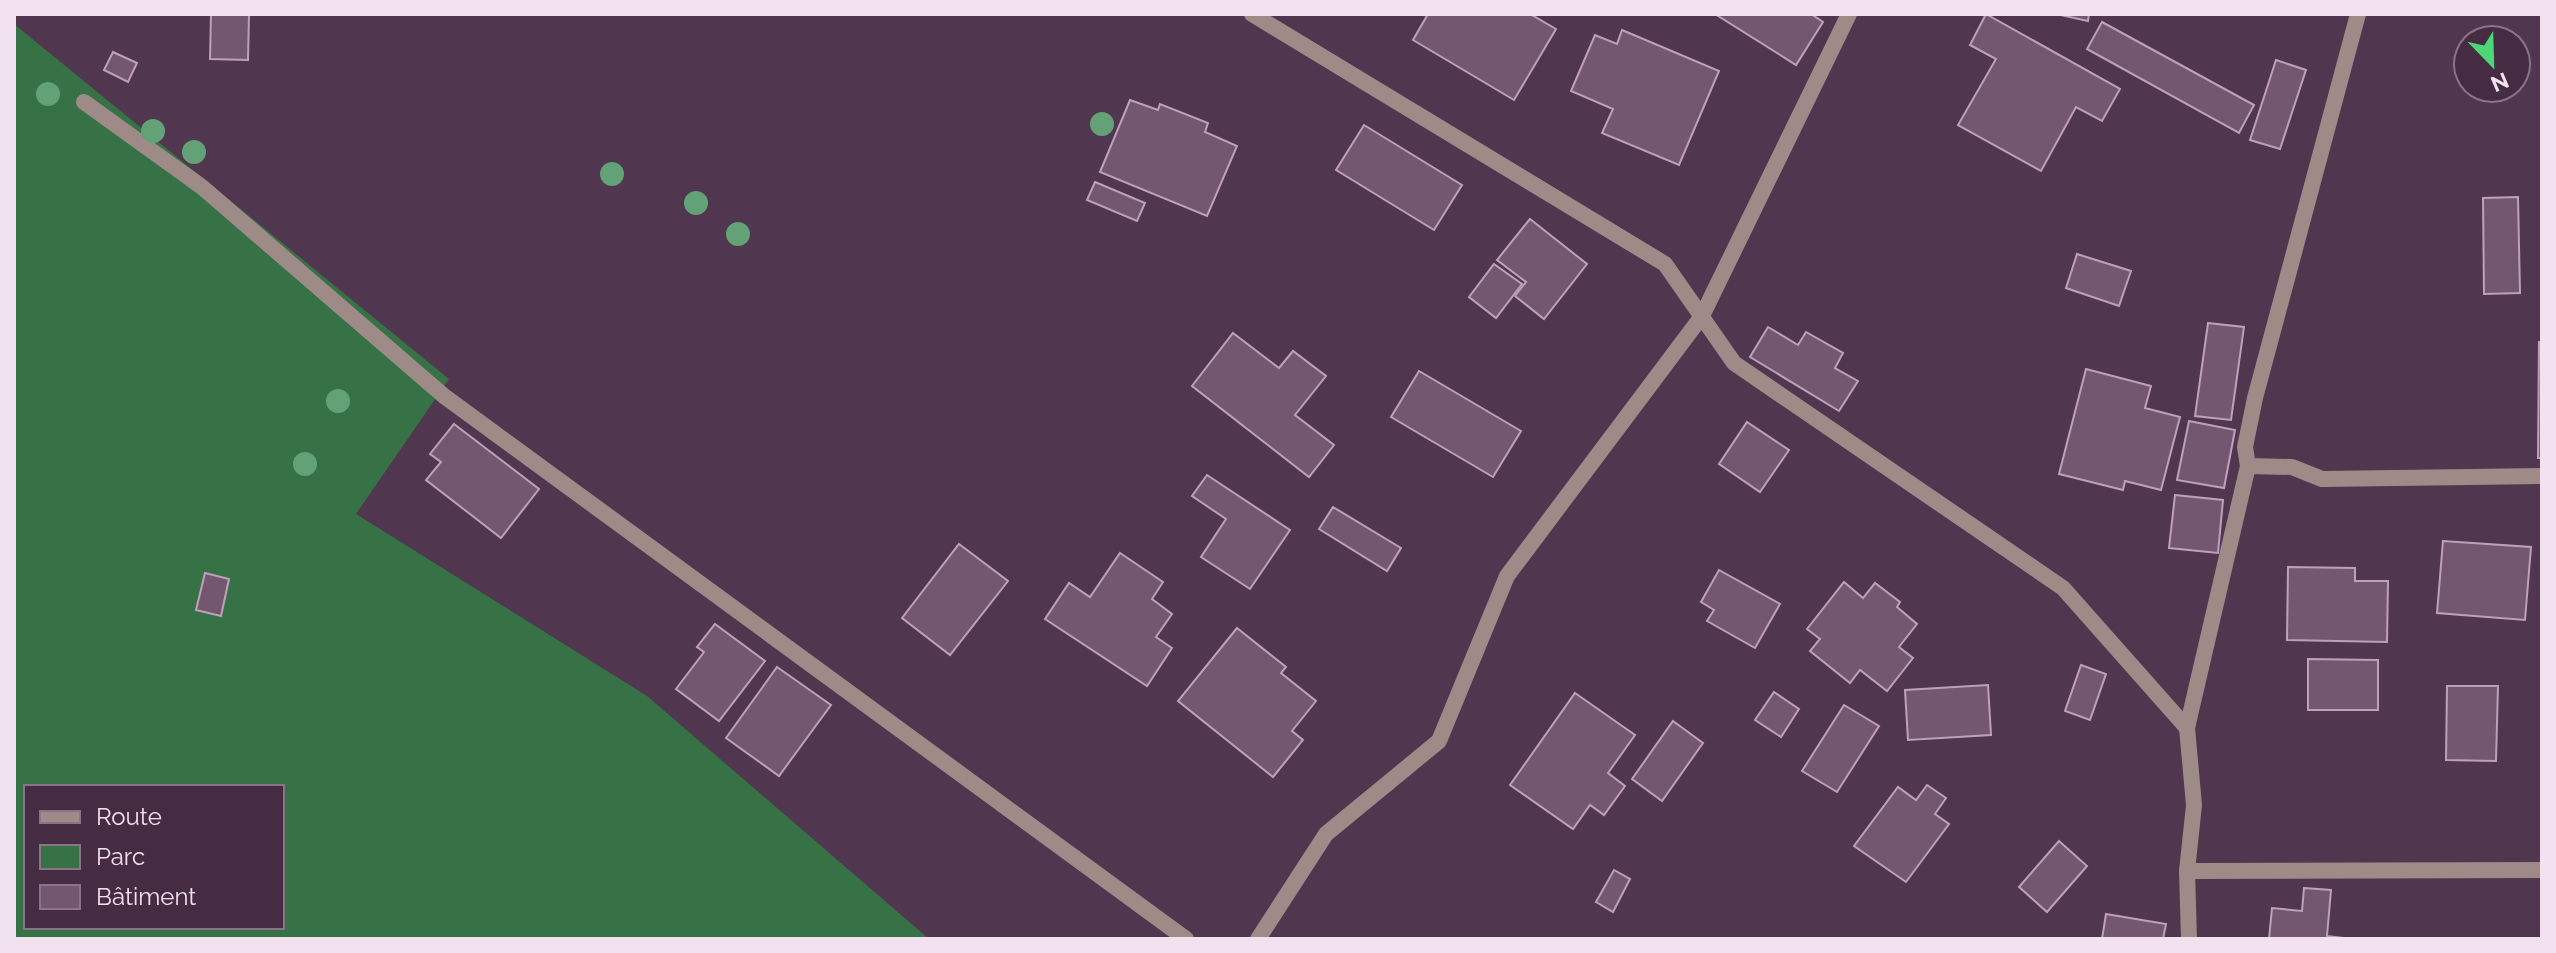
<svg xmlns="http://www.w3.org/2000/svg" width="2556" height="953" viewBox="0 0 2556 953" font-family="Raleway,sans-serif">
<rect width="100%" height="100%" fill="#50364e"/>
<!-- green -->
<path fill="#377146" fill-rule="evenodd" d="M 14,24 L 449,379 L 356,514 L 647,696 L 929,939 L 14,939 ZM 26,787 L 282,787 L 282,927 L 26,927 Z"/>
<!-- building -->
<g fill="#735770" stroke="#bfa0bb" stroke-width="2">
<polygon points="211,14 249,14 248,60 210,59"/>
<polygon points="1428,14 1530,14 1556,29 1514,100 1413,40"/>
<polygon points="1715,14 1811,14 1823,22 1796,65"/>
<polygon points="1986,14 2120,89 2102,121 2076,107 2041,171 1958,125 1996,59 1970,45"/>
<polygon points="2056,14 2089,14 2088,21"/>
<polygon points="2102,22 2254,105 2239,133 2087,49"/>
<polygon points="1622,30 1719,71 1679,165 1602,133 1613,109 1571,91 1595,35 1617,44"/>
<polygon points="113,52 137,63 128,82 104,70"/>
<polygon points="2276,60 2306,70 2280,149 2250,140"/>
<polygon points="1130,100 1158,110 1160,104 1208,123 1205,132 1237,146 1207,216 1100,172"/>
<polygon points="1364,125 1462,185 1434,230 1336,170"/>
<polygon points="1095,182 1145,203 1137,221 1087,200"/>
<polygon points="2518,197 2520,293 2484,294 2483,198"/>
<polygon points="1530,219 1587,264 1544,319 1515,296 1526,282 1497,260"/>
<polygon points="2077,254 2131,271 2119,306 2066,288"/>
<polygon points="1494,264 1522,284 1496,318 1469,297"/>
<polygon points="2208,323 2244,327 2231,420 2195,416"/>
<polygon points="1768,327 1798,345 1806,332 1843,353 1835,368 1858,381 1839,411 1750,357"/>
<polygon points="1233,333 1279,368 1293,351 1326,376 1295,415 1334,445 1309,477 1192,386"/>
<polygon points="2539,342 2542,342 2542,458 2538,458"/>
<polygon points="2086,369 2151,386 2145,408 2180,417 2161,490 2125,481 2123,490 2059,474"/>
<polygon points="1419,371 1521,431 1493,477 1391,417"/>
<polygon points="2189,421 2235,430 2224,488 2177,480"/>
<polygon points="1747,422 1789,450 1760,492 1719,464"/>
<polygon points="454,424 539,489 501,538 426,480 441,462 430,454"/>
<polygon points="1207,475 1290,530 1250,589 1201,557 1226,519 1192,496"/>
<polygon points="2175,495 2223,500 2218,553 2169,548"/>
<polygon points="1333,507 1401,548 1387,571 1319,529"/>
<polygon points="2443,541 2531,547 2525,620 2437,613"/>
<polygon points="959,544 1008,581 950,655 902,618"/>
<polygon points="1120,553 1163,582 1152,599 1172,614 1156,637 1172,648 1147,686 1045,619 1069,583 1090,597"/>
<polygon points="2288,567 2355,568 2355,581 2388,581 2387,642 2287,640"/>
<polygon points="1719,570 1780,604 1755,648 1707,621 1714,610 1701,602"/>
<polygon points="205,573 229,579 221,616 196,610"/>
<polygon points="1844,582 1863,598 1875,583 1900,602 1897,607 1917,624 1899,647 1913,658 1887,691 1860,670 1850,683 1810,651 1820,639 1807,629"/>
<polygon points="715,624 765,661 719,721 676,689 704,652 697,647"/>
<polygon points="1237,628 1286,667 1281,673 1316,701 1292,731 1303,740 1273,777 1178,701"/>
<polygon points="2308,659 2378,660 2378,710 2308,710"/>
<polygon points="2081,665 2106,674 2090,720 2065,711"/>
<polygon points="777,667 831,705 779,776 726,738"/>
<polygon points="1988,685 1991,735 1908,740 1905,690"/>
<polygon points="2447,686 2498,686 2496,761 2446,760"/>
<polygon points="1774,692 1799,709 1781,737 1755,720"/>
<polygon points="1575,693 1635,735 1608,773 1625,786 1604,815 1590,805 1573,829 1510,785"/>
<polygon points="1844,705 1879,726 1837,792 1802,771"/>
<polygon points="1673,721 1703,743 1662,801 1632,779"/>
<polygon points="1927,785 1946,798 1935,814 1949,824 1906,882 1854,846 1898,787 1916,800"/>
<polygon points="2059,841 2087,866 2047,912 2019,887"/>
<polygon points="1614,870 1630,879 1613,912 1596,902"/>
<polygon points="2304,888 2331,890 2327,936 2352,939 2269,939 2272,908 2302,911"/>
<polygon points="2106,914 2166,924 2163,939 2102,939"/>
</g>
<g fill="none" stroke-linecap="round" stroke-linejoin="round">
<!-- street -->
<g stroke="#9e8b88" stroke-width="16">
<polyline points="1252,14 1665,264 1734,363 2063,588 2187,728"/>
<polyline points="2358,14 2255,398 2245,447 2248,466 2292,467 2322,479 2542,476"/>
<polyline points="84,102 202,187 444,396 1186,939"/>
<polyline points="2187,871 2194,805 2187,728 2248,466"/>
<polyline points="1258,939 1326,834 1439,741 1507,576 1702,316 1849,14"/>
<polyline points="2189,939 2187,871 2542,870"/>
</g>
</g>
<!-- trees -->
<g fill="#63a176">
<circle cx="48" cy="94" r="12"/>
<circle cx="1102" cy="124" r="12"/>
<circle cx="153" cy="131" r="12"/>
<circle cx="194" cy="152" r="12"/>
<circle cx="612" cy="174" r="12"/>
<circle cx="696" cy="203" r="12"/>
<circle cx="738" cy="234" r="12"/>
<circle cx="338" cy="401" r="12"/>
<circle cx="305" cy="464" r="12"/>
</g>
<!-- border -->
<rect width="2556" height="953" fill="none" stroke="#f2e1ef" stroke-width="32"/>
<!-- legend -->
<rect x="24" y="785" width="260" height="144" fill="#452c43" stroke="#8a7488" stroke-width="2"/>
<rect x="40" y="811" width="40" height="12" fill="#9e8b88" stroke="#8a7488" stroke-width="2"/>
<text x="96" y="825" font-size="24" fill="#f2e1ef">Route</text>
<rect x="40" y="845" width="40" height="24" fill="#377146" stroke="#8a7488" stroke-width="2"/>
<text x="96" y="865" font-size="24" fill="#f2e1ef">Parc</text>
<rect x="40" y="885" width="40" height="24" fill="#735770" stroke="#8a7488" stroke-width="2"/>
<text x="96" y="905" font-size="24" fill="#f2e1ef">Bâtiment</text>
<!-- north arrow -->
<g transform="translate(2492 64) rotate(157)"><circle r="38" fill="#452c43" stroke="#8a7488" stroke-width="2"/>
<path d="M0-6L14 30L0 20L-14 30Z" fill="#4bd677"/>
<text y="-12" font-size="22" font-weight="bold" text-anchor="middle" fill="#f2e1ef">N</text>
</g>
</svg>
